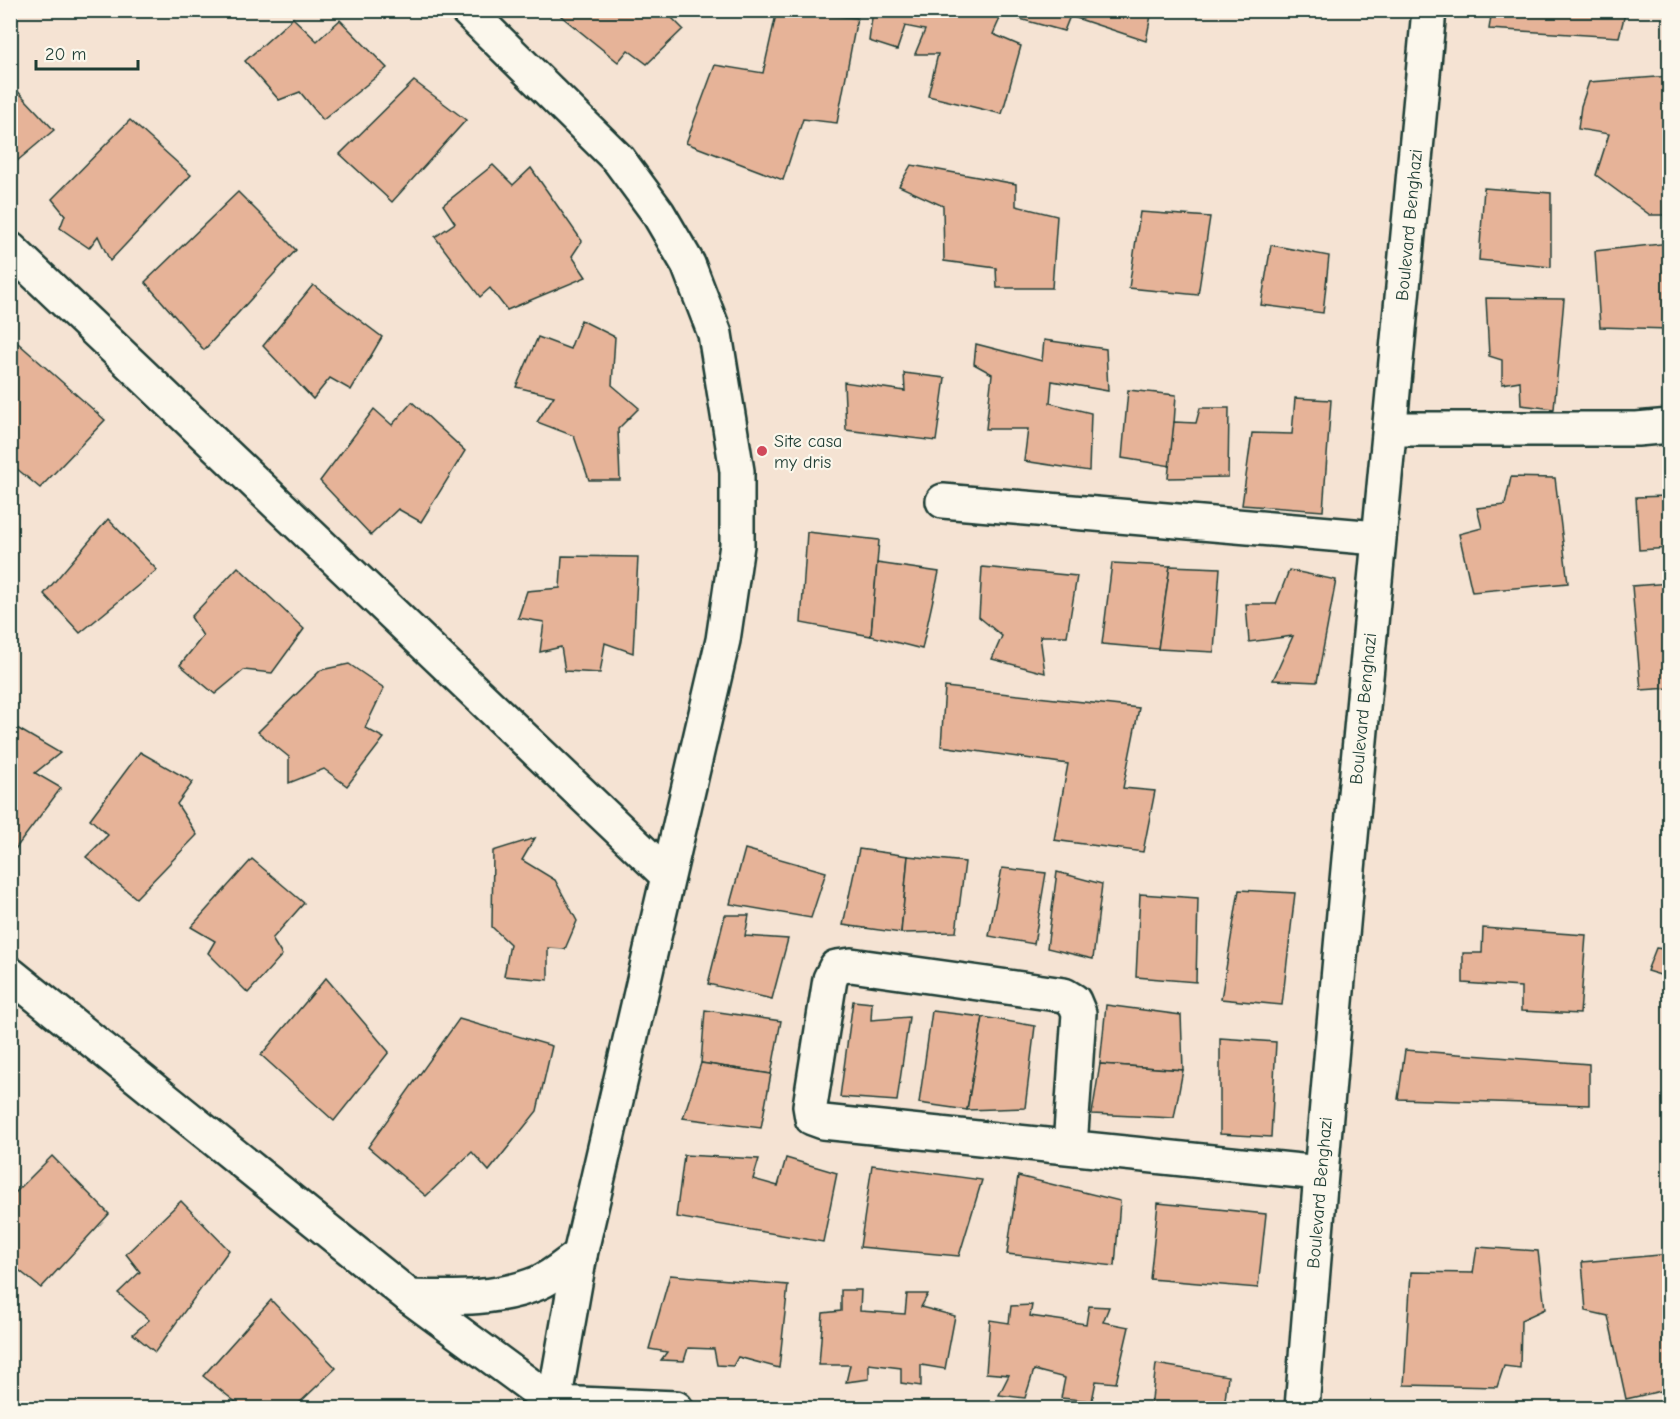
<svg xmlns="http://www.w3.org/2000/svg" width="1680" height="1419" viewBox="0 0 1680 1419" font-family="'Comic Neue',sans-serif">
<rect width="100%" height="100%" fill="#f5e3d3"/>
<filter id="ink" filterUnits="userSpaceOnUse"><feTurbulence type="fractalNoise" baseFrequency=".0167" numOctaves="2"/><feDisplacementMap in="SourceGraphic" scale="12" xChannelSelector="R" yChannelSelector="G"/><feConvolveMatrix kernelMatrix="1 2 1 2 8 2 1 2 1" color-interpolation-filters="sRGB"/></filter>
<g filter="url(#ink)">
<!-- building -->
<g fill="#e6b398" stroke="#1f3d34" stroke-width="1.5">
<polygon points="10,10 18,10 10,20"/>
<polygon points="564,10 664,10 683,29 647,64 628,50 618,62 561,16"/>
<polygon points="777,10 857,18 837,123 803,119 783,180 686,143 715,65 763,73"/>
<polygon points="873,10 1152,10 1146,41 1070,16 1064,31 1002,14 993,34 1021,46 1002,114 928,96 938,54 915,54 925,30 905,26 897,50 869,41"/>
<polygon points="1492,10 1626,10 1619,37 1489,29"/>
<polygon points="293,18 317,41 340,20 387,68 323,120 300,92 279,100 245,61"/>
<polygon points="1670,76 1670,215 1650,215 1596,175 1609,134 1578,129 1581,106 1589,82"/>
<polygon points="414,81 466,120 392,202 340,154"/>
<polygon points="10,83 54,130 10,167"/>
<polygon points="130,120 191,175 110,261 98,236 89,248 60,228 65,215 52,199"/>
<polygon points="493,165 513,185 531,168 582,241 572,256 586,277 507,310 490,288 480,297 435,237 455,223 443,205"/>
<polygon points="911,165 1016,184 1016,206 1057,216 1052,288 997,288 996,268 944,261 943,206 899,186"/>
<polygon points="1484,188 1551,193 1551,267 1479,260"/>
<polygon points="238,192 296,250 204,350 145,282"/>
<polygon points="1140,212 1210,217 1198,295 1129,288"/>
<polygon points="1670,243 1670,329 1600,327 1595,251"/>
<polygon points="1271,245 1329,256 1323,313 1261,305"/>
<polygon points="313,285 382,337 351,390 330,378 313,399 263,346"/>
<polygon points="1486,298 1564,299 1554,409 1521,405 1520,381 1502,384 1502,360 1489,356"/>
<polygon points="581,320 615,337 612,385 639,408 618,429 620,480 589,480 574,436 537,422 554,396 516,387 538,337 570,349"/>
<polygon points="10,336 105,420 40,488 10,463"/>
<polygon points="1044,340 1106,349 1108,391 1052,381 1050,403 1091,413 1089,471 1024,461 1028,429 986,429 992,374 974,364 976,344 1042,361"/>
<polygon points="904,373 945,378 936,441 846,430 844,382 905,391"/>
<polygon points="1128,390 1176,395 1171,466 1122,458"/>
<polygon points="1295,398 1331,400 1323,511 1242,505 1252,433 1292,434"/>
<polygon points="412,402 465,451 421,522 398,509 371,535 320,481 374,409 392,425"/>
<polygon points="1200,408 1229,408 1228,477 1168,478 1174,422 1196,423"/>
<polygon points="1511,477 1555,478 1568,583 1472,592 1459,534 1482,528 1477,508 1505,505"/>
<polygon points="1667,479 1670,479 1670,548 1639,550 1636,497 1668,496"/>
<polygon points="108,519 157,570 80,633 44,594"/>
<polygon points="807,532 879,540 871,636 801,623"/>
<polygon points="562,556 638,557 633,653 605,643 600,673 565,671 561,647 540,652 544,622 518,618 527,591 560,588"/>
<polygon points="877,563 939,572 922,649 871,636"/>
<polygon points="1112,563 1170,566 1158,649 1102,644"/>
<polygon points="1170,566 1220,568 1214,652 1158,649"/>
<polygon points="238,567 304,629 272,673 244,670 215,694 180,665 203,636 191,617"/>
<polygon points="982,567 1077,576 1067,636 1040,636 1045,673 992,659 1002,636 979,617"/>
<polygon points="1289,570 1336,580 1317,682 1273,680 1293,636 1249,642 1246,604 1276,604"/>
<polygon points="1670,583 1670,688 1641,690 1632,586"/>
<polygon points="349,664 384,688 365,728 384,738 347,786 324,769 289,783 289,757 258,732 321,670"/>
<polygon points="945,687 1139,708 1123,788 1155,791 1143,852 1054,840 1068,764 941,746"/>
<polygon points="10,724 60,753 35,773 61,788 10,856"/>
<polygon points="140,752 193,782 177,804 197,835 136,898 86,857 108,835 90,819"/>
<polygon points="535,838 522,860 555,880 577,921 565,949 548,948 548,980 504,976 510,944 492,927 493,851"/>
<polygon points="745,849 826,872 811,918 730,904"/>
<polygon points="859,849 908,856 901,933 843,925"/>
<polygon points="908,856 965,862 956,932 901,933"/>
<polygon points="252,859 304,903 272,939 282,955 248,993 208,953 215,941 191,927"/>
<polygon points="1002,868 1046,873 1034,944 989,936"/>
<polygon points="1057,872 1102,884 1093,959 1047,948"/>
<polygon points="1239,890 1295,893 1282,1005 1221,999"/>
<polygon points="1140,894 1198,898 1196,982 1136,977"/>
<polygon points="725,915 749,915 745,936 788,939 772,999 708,984"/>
<polygon points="1483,928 1586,935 1580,1014 1521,1011 1521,987 1463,983 1463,953 1482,953"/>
<polygon points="1656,948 1670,950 1670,978 1647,971"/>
<polygon points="326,978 389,1052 334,1121 261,1055"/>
<polygon points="853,1001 872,1003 871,1020 909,1017 897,1101 840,1097"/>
<polygon points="1106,1005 1181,1015 1183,1070 1100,1064"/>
<polygon points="705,1010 781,1021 771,1074 701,1063"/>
<polygon points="932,1011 983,1017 967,1110 919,1103"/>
<polygon points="983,1017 1035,1026 1025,1108 967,1110"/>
<polygon points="459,1019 552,1046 537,1111 489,1171 472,1152 426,1196 368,1147"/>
<polygon points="1220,1038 1276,1042 1271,1137 1220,1134"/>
<polygon points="1405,1050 1589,1064 1589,1105 1398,1099"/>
<polygon points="701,1063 771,1074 761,1128 683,1118"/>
<polygon points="1100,1064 1183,1070 1174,1118 1092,1114"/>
<polygon points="684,1155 759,1159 753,1179 778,1186 786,1158 837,1173 823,1242 676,1217"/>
<polygon points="52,1156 109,1214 41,1288 10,1263 10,1198"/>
<polygon points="872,1165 982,1180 959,1256 860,1247"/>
<polygon points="1018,1176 1120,1201 1115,1266 1007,1254"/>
<polygon points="181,1201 229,1250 155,1352 133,1334 149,1320 118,1293 140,1272 126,1254"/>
<polygon points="1158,1203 1266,1214 1258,1288 1150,1279"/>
<polygon points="1477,1247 1538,1251 1545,1309 1521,1320 1520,1368 1504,1366 1497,1387 1404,1385 1411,1272 1473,1273"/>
<polygon points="1670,1254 1670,1389 1626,1399 1608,1316 1586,1311 1582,1262"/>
<polygon points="670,1275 788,1285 779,1368 738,1357 733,1366 717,1365 714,1349 688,1348 684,1361 661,1360 667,1352 649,1349"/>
<polygon points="841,1290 861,1290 860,1311 905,1314 907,1294 928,1294 921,1307 955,1316 945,1369 921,1365 921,1386 901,1383 901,1368 869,1364 869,1379 846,1382 850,1365 819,1365 823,1313 841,1311"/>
<polygon points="271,1300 336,1368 294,1408 243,1408 203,1376"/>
<polygon points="1032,1305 1030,1316 1086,1324 1089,1306 1109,1307 1103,1322 1129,1327 1116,1383 1096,1381 1092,1401 1061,1398 1065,1378 1034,1370 1025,1398 999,1395 1009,1375 986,1373 990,1320 1009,1323 1011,1306"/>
<polygon points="1156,1364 1228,1376 1224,1408 1151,1408"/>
</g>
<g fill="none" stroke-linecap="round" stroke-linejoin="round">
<defs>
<g id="minor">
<polyline points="467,10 619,160 658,213 688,264 715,334 737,471 737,545 723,640 580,1255 553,1408"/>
<polyline points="10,249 667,875"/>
<polyline points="1390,429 1637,429 1670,426"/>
<polyline points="943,501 1377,538"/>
<polyline points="10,974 410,1297 554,1403 676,1408"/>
<polyline points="1070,1147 1079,1013 1074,1001 1064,995 851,965 836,967 830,979 810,1106 812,1118 823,1122 1320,1173"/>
<path d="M 410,1297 C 453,1298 497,1300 538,1283 C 553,1277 567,1264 580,1255"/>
<path id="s1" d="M 1302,1408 C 1338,942 1386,477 1429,10"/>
</g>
</defs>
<!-- minor casing -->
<use href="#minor" stroke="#1f3d34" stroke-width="38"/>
<!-- minor -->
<use href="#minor" stroke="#fbf7ec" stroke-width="33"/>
</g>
</g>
<!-- markers -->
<circle fill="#d1495b" stroke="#fbf7ec" stroke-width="2" cx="762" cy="451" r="6"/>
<g text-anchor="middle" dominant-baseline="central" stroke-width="4.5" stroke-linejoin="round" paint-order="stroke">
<!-- street labels -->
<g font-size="18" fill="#1f3d34" stroke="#fbf7ec">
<text stroke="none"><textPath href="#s1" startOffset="1188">Boulevard Benghazi</textPath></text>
<text stroke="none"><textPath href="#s1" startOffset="702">Boulevard Benghazi</textPath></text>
<text stroke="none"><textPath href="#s1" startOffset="216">Boulevard Benghazi</textPath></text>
</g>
<!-- poi labels -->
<g font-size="18" fill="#1f3d34" stroke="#fbf7ec" text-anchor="start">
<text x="774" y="441">Site casa<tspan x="774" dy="21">my dris</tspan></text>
</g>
</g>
<!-- margin -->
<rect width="1680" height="1419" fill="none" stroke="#fbf7ec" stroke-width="36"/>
<rect x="18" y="18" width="1644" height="1383" fill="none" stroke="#1f3d34" stroke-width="2" filter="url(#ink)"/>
<!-- scale -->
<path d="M36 60v9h102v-9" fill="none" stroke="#1f3d34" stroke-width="3"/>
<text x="45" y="60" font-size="18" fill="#1f3d34" stroke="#fbf7ec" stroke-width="4.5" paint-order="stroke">20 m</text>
</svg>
